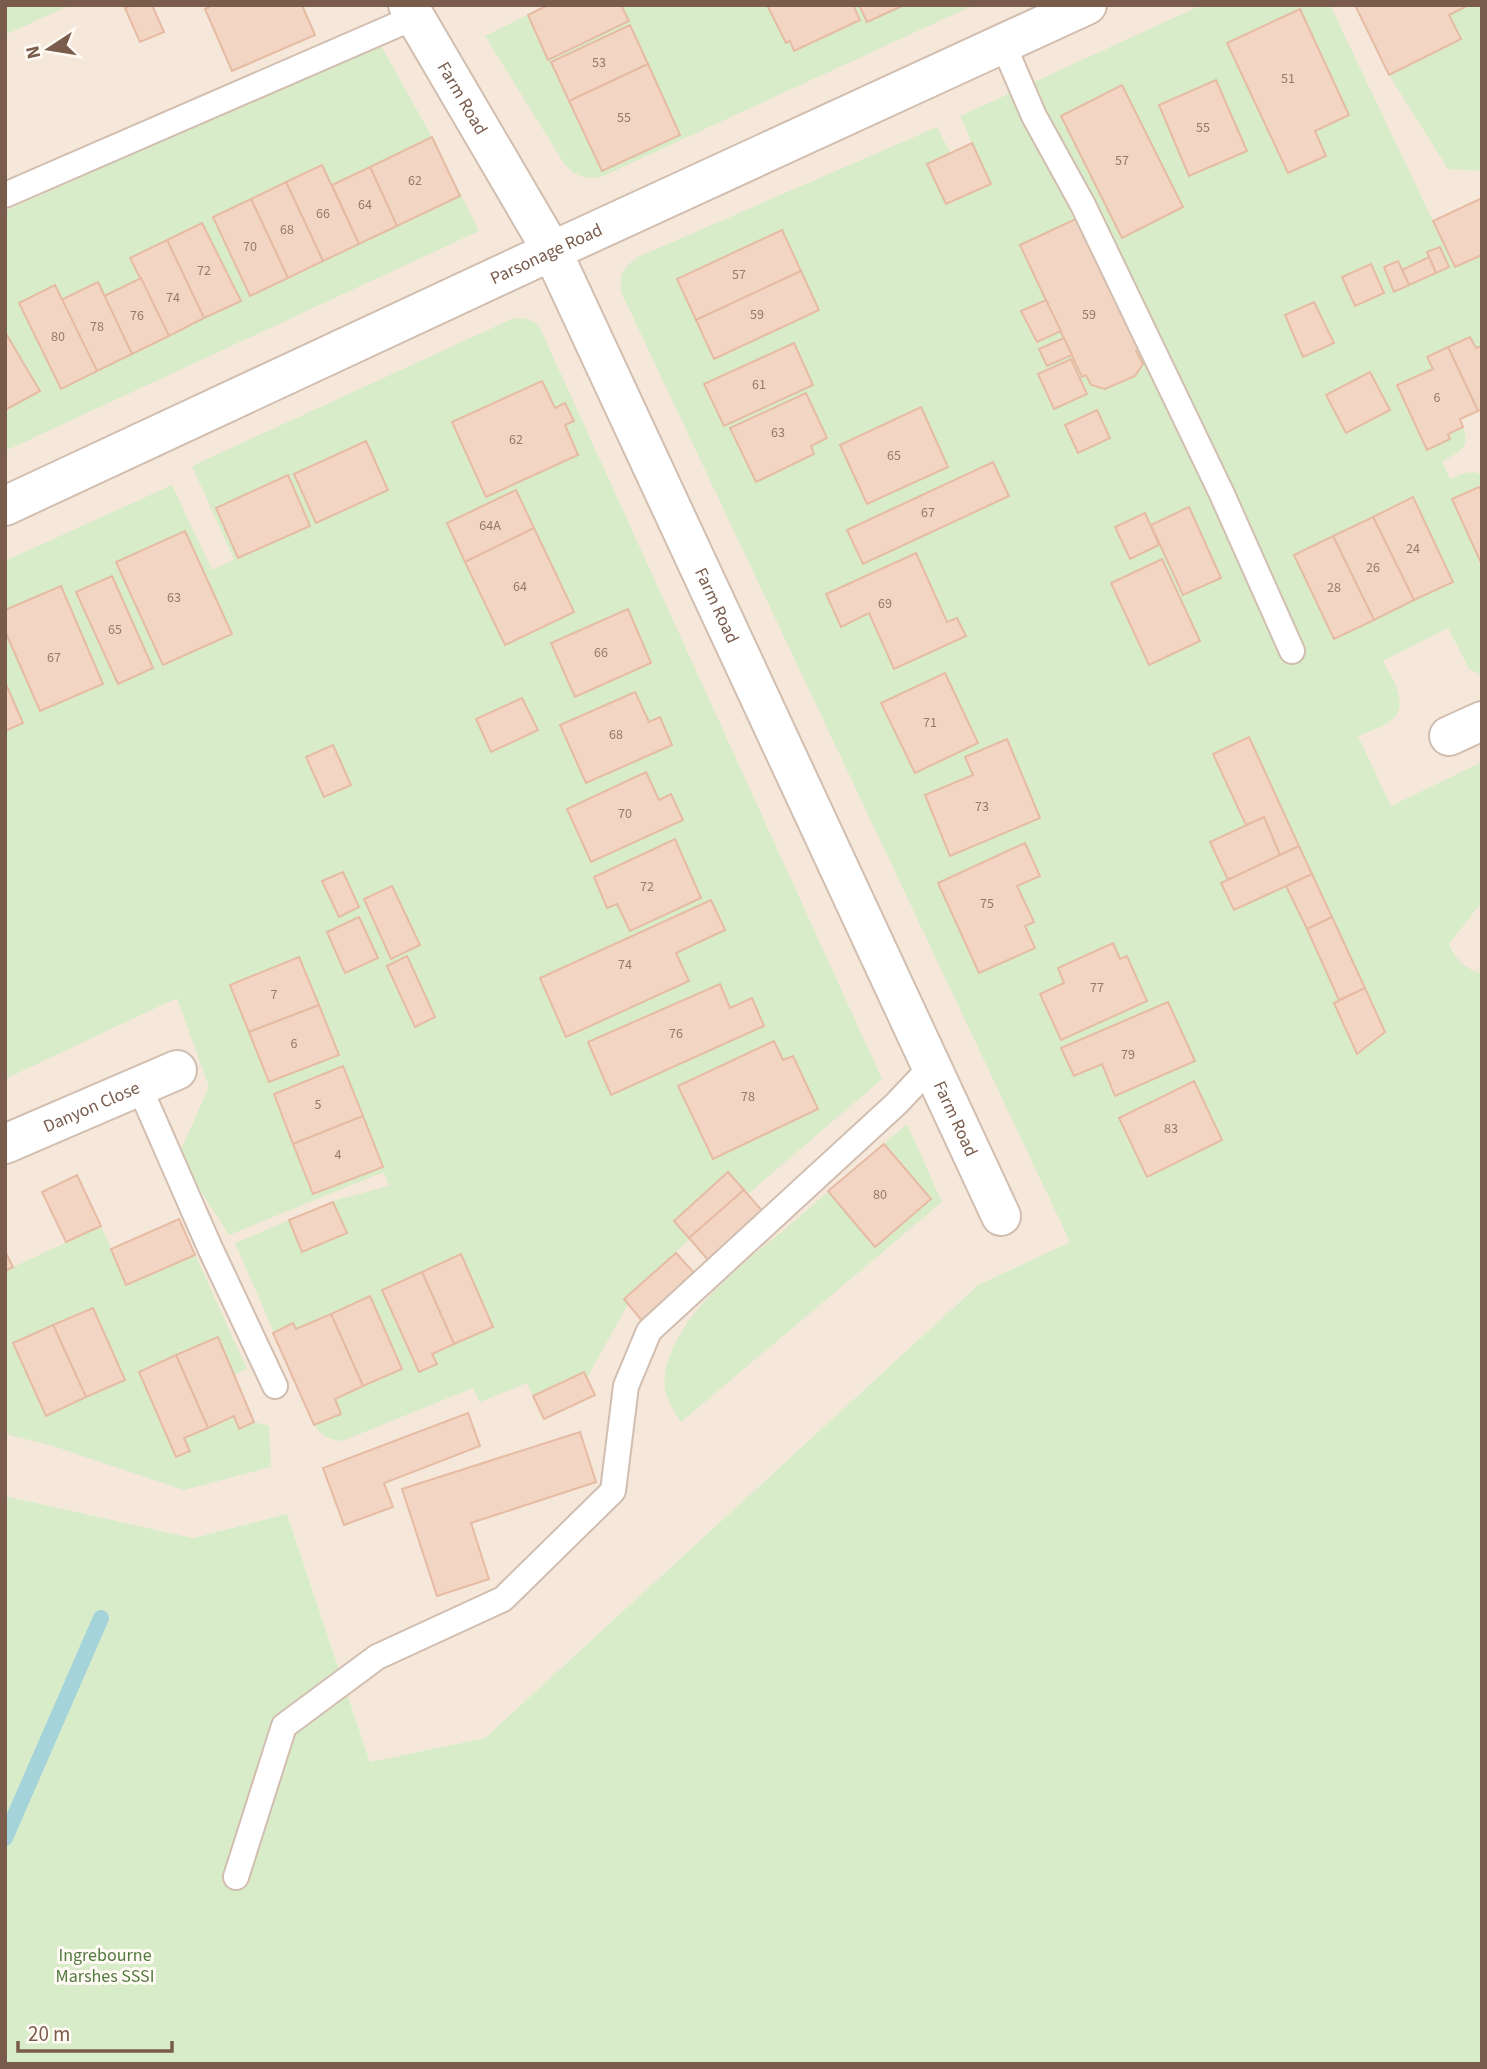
<svg xmlns="http://www.w3.org/2000/svg" width="1487" height="2069" viewBox="0 0 1487 2069" font-family="'Source Sans 3',sans-serif">
<rect width="100%" height="100%" fill="#fdf6ec"/>
<!-- residential -->
<polygon fill="#f5e8da" points="5,5 1482,5 1482,976 1480,973 1471,971 1460,962 1449,945 1070,1242 978,1285 485,1738 370,1762 287,1514 193,1538 5,1496"/>
<!-- green -->
<g fill="#d8ecc9">
<polygon points="5,5 70,5 5,35"/>
<path d="M 548,5 L 974,5 L 601,177 C 584,180 577,176 565,165 L 485,36 Z"/>
<path d="M 1202,5 L 1330,5 L 1433,221 L 1482,198 L 1482,409 L 1460,419 C 1471,445 1466,450 1442,461 L 1450,479 C 1461,475 1471,468 1482,475 L 1482,675 L 1469,669 L 1448,628 L 1383,661 C 1392,678 1412,707 1389,722 C 1380,728 1368,732 1358,736 L 1391,806 L 1482,762 L 1482,902 L 1449,944 C 1455,958 1465,969 1480,973 L 1479,969 L 1482,967 L 1482,2064 L 5,2064 L 5,1496 L 193,1538 L 287,1514 L 370,1762 L 485,1738 L 978,1285 L 1070,1242 L 621,292 C 619,273 623,268 638,257 L 937,127 L 951,154 L 972,143 L 960,116 Z"/>
<polygon points="1355,5 1482,5 1482,171 1448,169 1389,75"/>
<polygon points="380,44 432,137 479,231 5,451 5,211"/>
<path d="M 514,318 L 529,319 L 539,326 L 882,1079 L 748,1194 L 744,1190 C 703,1226 665,1263 624,1299 L 628,1304 L 587,1378 L 584,1372 L 533,1396 L 527,1383 L 480,1402 L 473,1388 L 342,1441 C 329,1439 322,1437 314,1425 L 235,1243 L 339,1199 L 389,1186 L 384,1172 L 229,1235 L 178,1156 L 209,1087 L 177,998 L 5,1079 L 5,561 L 172,485 L 212,570 L 234,560 L 192,466 Z"/>
<path d="M 907,1124 L 942,1202 L 681,1422 C 671,1407 662,1392 665,1373 C 678,1308 751,1258 798,1218 C 834,1186 870,1155 907,1124 Z"/>
<polygon points="179,1219 247,1369 234,1375 254,1422 269,1426 271,1467 184,1490 50,1445 5,1434 5,1271 101,1226 111,1249"/>
</g>
<g fill="none" stroke-linecap="round" stroke-linejoin="round">
<!-- stream -->
<polyline stroke="#a5d3da" stroke-width="16" points="5,1838 101,1618"/>
</g>
<!-- building -->
<g fill="#f3d5c3" stroke="#e6bba3" stroke-width="2">
<polygon points="132,5 152,5 164,32 140,42 125,8"/>
<polygon points="213,5 302,5 315,35 232,71 205,9"/>
<polygon points="548,5 621,5 629,21 548,60 528,15"/>
<polygon points="767,5 853,5 860,20 794,51 790,41 786,43"/>
<polygon points="859,5 902,5 902,6 867,22"/>
<polygon points="1355,5 1464,5 1465,7 1449,15 1461,39 1389,75"/>
<polygon points="1300,9 1349,115 1315,131 1326,156 1288,173 1227,43"/>
<polygon points="630,25 648,64 569,101 551,62"/>
<polygon points="648,64 680,135 602,171 569,101"/>
<polygon points="1216,80 1247,151 1189,176 1159,105"/>
<polygon points="1122,85 1183,207 1122,238 1061,116"/>
<polygon points="432,137 460,196 397,226 370,167"/>
<polygon points="972,143 991,184 946,204 927,164"/>
<polygon points="322,165 359,244 323,261 286,182"/>
<polygon points="370,167 397,226 359,244 332,185"/>
<polygon points="286,182 323,261 288,278 251,199"/>
<polygon points="1482,198 1482,255 1455,267 1433,221"/>
<polygon points="251,199 288,278 250,296 213,217"/>
<polygon points="1080,217 1141,349 1136,351 1143,364 1135,376 1105,389 1091,385 1086,375 1082,377 1020,245"/>
<polygon points="202,223 241,301 204,318 167,240"/>
<polygon points="782,230 801,271 696,320 677,279"/>
<polygon points="167,240 204,318 169,336 130,258"/>
<polygon points="1440,247 1449,267 1436,273 1427,252"/>
<polygon points="1429,257 1436,273 1409,285 1402,270"/>
<polygon points="1398,261 1409,285 1394,292 1384,267"/>
<polygon points="1371,264 1384,293 1355,306 1342,277"/>
<polygon points="801,271 819,310 714,359 696,320"/>
<polygon points="141,278 169,336 132,354 104,296"/>
<polygon points="98,282 132,354 97,371 61,300"/>
<polygon points="55,285 97,371 61,389 19,303"/>
<polygon points="1046,300 1061,331 1037,342 1021,311"/>
<polygon points="1314,302 1334,343 1303,357 1285,315"/>
<polygon points="5,332 40,391 5,410"/>
<polygon points="1470,337 1476,348 1482,346 1482,409 1478,411 1448,347"/>
<polygon points="1064,338 1072,355 1047,366 1039,349"/>
<polygon points="794,343 813,385 724,426 704,384"/>
<polygon points="1448,347 1478,411 1460,419 1463,427 1448,434 1450,439 1427,450 1397,385 1433,369 1427,357"/>
<polygon points="1071,359 1087,394 1054,409 1038,374"/>
<polygon points="1370,372 1390,410 1346,433 1326,395"/>
<polygon points="542,381 555,408 565,403 574,421 565,425 578,455 486,497 452,422"/>
<polygon points="806,393 827,438 811,446 814,454 756,482 730,428"/>
<polygon points="921,407 948,467 867,504 840,445"/>
<polygon points="1097,410 1110,438 1078,453 1065,425"/>
<polygon points="366,441 388,490 316,523 294,474"/>
<polygon points="993,462 1009,496 863,564 847,530"/>
<polygon points="288,475 310,526 238,558 216,508"/>
<polygon points="1479,487 1482,492 1482,565 1452,499"/>
<polygon points="516,490 534,528 465,562 447,523"/>
<polygon points="1413,497 1453,582 1414,600 1373,517"/>
<polygon points="1189,507 1221,578 1183,595 1151,525"/>
<polygon points="1145,513 1159,545 1130,559 1115,527"/>
<polygon points="1373,517 1414,600 1374,620 1333,536"/>
<polygon points="534,528 574,612 505,645 465,562"/>
<polygon points="185,531 232,634 163,665 116,562"/>
<polygon points="1333,536 1374,620 1334,639 1294,555"/>
<polygon points="916,553 947,622 957,618 966,636 894,669 869,613 841,627 826,594"/>
<polygon points="1162,559 1200,641 1149,665 1111,583"/>
<polygon points="112,576 153,668 118,684 76,592"/>
<polygon points="61,586 103,684 40,711 5,631 5,610"/>
<polygon points="628,609 651,663 575,697 551,643"/>
<polygon points="945,673 978,743 915,773 881,703"/>
<polygon points="5,682 23,723 5,731"/>
<polygon points="635,692 649,722 660,717 672,745 586,783 560,725"/>
<polygon points="522,698 538,730 491,752 476,719"/>
<polygon points="1249,737 1299,846 1280,855 1264,817 1246,825 1213,754"/>
<polygon points="1007,739 1040,818 950,856 925,795 973,775 965,757"/>
<polygon points="333,745 351,785 324,797 306,757"/>
<polygon points="646,772 659,800 671,794 683,820 591,862 567,809"/>
<polygon points="1264,817 1280,855 1228,880 1210,842"/>
<polygon points="675,839 701,898 630,931 617,904 607,908 594,877"/>
<polygon points="1025,843 1040,876 1017,886 1034,922 1025,926 1035,948 979,973 938,883"/>
<polygon points="1299,846 1312,874 1234,910 1221,883"/>
<polygon points="343,872 359,907 339,917 322,881"/>
<polygon points="1312,874 1332,917 1307,929 1286,886"/>
<polygon points="392,886 420,945 391,959 364,899"/>
<polygon points="711,900 725,930 676,953 689,981 566,1037 540,978"/>
<polygon points="359,917 378,958 345,973 327,932"/>
<polygon points="1332,917 1365,988 1339,1000 1307,929"/>
<polygon points="1113,943 1120,959 1127,956 1147,1001 1061,1040 1040,994 1064,983 1058,968"/>
<polygon points="407,956 435,1017 415,1027 387,966"/>
<polygon points="299,957 319,1005 249,1032 230,985"/>
<polygon points="720,984 730,1008 752,998 764,1026 611,1095 588,1042"/>
<polygon points="1365,988 1385,1032 1357,1054 1334,1003"/>
<polygon points="1168,1002 1195,1061 1115,1096 1102,1064 1074,1076 1061,1048"/>
<polygon points="319,1005 339,1055 269,1082 249,1032"/>
<polygon points="774,1041 783,1060 793,1056 818,1109 713,1159 678,1086"/>
<polygon points="343,1066 363,1116 293,1144 274,1094"/>
<polygon points="1194,1081 1222,1140 1147,1177 1119,1118"/>
<polygon points="363,1116 383,1167 313,1194 293,1144"/>
<polygon points="884,1144 931,1199 875,1247 828,1191"/>
<polygon points="728,1172 744,1190 689,1238 674,1221"/>
<polygon points="77,1175 101,1226 66,1242 42,1192"/>
<polygon points="744,1190 764,1213 709,1261 689,1238"/>
<polygon points="333,1202 347,1233 302,1252 289,1220"/>
<polygon points="179,1219 195,1255 126,1285 111,1249"/>
<polygon points="5,1251 13,1267 5,1271"/>
<polygon points="676,1253 696,1275 643,1322 624,1299"/>
<polygon points="461,1254 493,1327 454,1344 422,1272"/>
<polygon points="422,1272 454,1344 432,1354 437,1364 419,1372 382,1290"/>
<polygon points="370,1296 402,1369 363,1386 331,1314"/>
<polygon points="93,1308 125,1380 86,1397 53,1325"/>
<polygon points="331,1314 363,1386 335,1399 341,1414 314,1425 273,1333 293,1323 296,1329"/>
<polygon points="53,1325 86,1397 46,1416 13,1343"/>
<polygon points="218,1337 254,1422 239,1429 234,1416 208,1428 176,1355"/>
<polygon points="176,1355 208,1428 184,1438 190,1451 176,1457 139,1372"/>
<polygon points="584,1372 595,1395 544,1419 533,1396"/>
<polygon points="468,1413 480,1446 384,1483 393,1507 344,1525 323,1468"/>
<polygon points="580,1432 596,1482 471,1523 489,1579 437,1596 402,1489"/>
</g>
<g fill="none" stroke-linecap="round" stroke-linejoin="round">
<defs>
<g id="lane">
<polyline points="1003,44 1034,116 1083,205 1221,492 1292,651"/>
<polyline points="5,195 415,17"/>
<polyline points="139,1086 210,1248 275,1386"/>
<polyline points="236,1877 284,1726 377,1657 503,1599 613,1491 626,1386 649,1331 896,1104 932,1066"/>
</g>
<g id="street">
<path id="s1" d="M 408,5 L 552,251 L 1001,1216"/>
<path id="s2" d="M 5,506 L 552,251 L 1087,5"/>
<polyline points="1449,736 1482,721"/>
<path id="s3" d="M 5,1144 L 177,1070"/>
</g>
</defs>
<!-- lane casing -->
<use href="#lane" stroke="#d1beb0" stroke-width="28"/>
<!-- street casing -->
<use href="#street" stroke="#d1beb0" stroke-width="42"/>
<!-- lane -->
<use href="#lane" stroke="#fff" stroke-width="24"/>
<!-- street -->
<use href="#street" stroke="#fff" stroke-width="38"/>
</g>
<g text-anchor="middle" dominant-baseline="central" stroke-width="6" stroke-linejoin="round" paint-order="stroke">
<!-- number labels -->
<g font-size="14" fill="#987a6a">
<text x="599" y="63">53</text>
<text x="1288" y="79">51</text>
<text x="624" y="118">55</text>
<text x="1203" y="128">55</text>
<text x="1122" y="161">57</text>
<text x="415" y="181">62</text>
<text x="365" y="205">64</text>
<text x="323" y="214">66</text>
<text x="287" y="230">68</text>
<text x="250" y="247">70</text>
<text x="204" y="271">72</text>
<text x="739" y="275">57</text>
<text x="173" y="298">74</text>
<text x="757" y="315">59</text>
<text x="1089" y="315">59</text>
<text x="137" y="316">76</text>
<text x="97" y="327">78</text>
<text x="58" y="337">80</text>
<text x="759" y="385">61</text>
<text x="1437" y="398">6</text>
<text x="778" y="433">63</text>
<text x="516" y="440">62</text>
<text x="894" y="456">65</text>
<text x="928" y="513">67</text>
<text x="490" y="526">64A</text>
<text x="1413" y="549">24</text>
<text x="1373" y="568">26</text>
<text x="520" y="587">64</text>
<text x="1334" y="588">28</text>
<text x="174" y="598">63</text>
<text x="885" y="604">69</text>
<text x="115" y="630">65</text>
<text x="601" y="653">66</text>
<text x="54" y="658">67</text>
<text x="930" y="723">71</text>
<text x="616" y="735">68</text>
<text x="982" y="807">73</text>
<text x="625" y="814">70</text>
<text x="647" y="887">72</text>
<text x="987" y="904">75</text>
<text x="625" y="965">74</text>
<text x="1097" y="988">77</text>
<text x="274" y="995">7</text>
<text x="676" y="1034">76</text>
<text x="294" y="1044">6</text>
<text x="1128" y="1055">79</text>
<text x="748" y="1097">78</text>
<text x="318" y="1105">5</text>
<text x="1171" y="1129">83</text>
<text x="338" y="1155">4</text>
<text x="880" y="1195">80</text>
</g>
<!-- street labels -->
<g font-size="18" fill="#7a5c4d" stroke="#fffaf3">
<text stroke="none"><textPath href="#s1" startOffset="108">Farm Road</textPath></text>
<text stroke="none"><textPath href="#s2" startOffset="597">Parsonage Road</textPath></text>
<text stroke="none"><textPath href="#s1" startOffset="676">Farm Road</textPath></text>
<text stroke="none"><textPath href="#s3" startOffset="94">Danyon Close</textPath></text>
<text stroke="none"><textPath href="#s1" startOffset="1242">Farm Road</textPath></text>
</g>
<!-- park labels -->
<g font-size="18" fill="#537a41" stroke="#fffaf3">
<text x="105" y="1955">Ingrebourne<tspan x="105" dy="21">Marshes SSSI</tspan></text>
</g>
</g>
<!-- border -->
<rect width="1487" height="2069" fill="none" stroke="#7a5c4d" stroke-width="14"/>
<!-- north arrow -->
<g transform="translate(49 49) rotate(258)" stroke="#fffaf3" stroke-width="5" paint-order="stroke">
<path d="M0-5L12 26L0 18L-12 26Z" fill="#7a5c4d"/>
<text y="-10" font-size="19" font-weight="bold" text-anchor="middle" fill="#7a5c4d">N</text>
</g>
<!-- scale -->
<path d="M18 2041v10h154v-10" fill="none" stroke="#7a5c4d" stroke-width="3.5"/>
<text x="28" y="2041" font-size="21" fill="#7a5c4d" stroke="#fffaf3" stroke-width="5" paint-order="stroke">20 m</text>
</svg>
